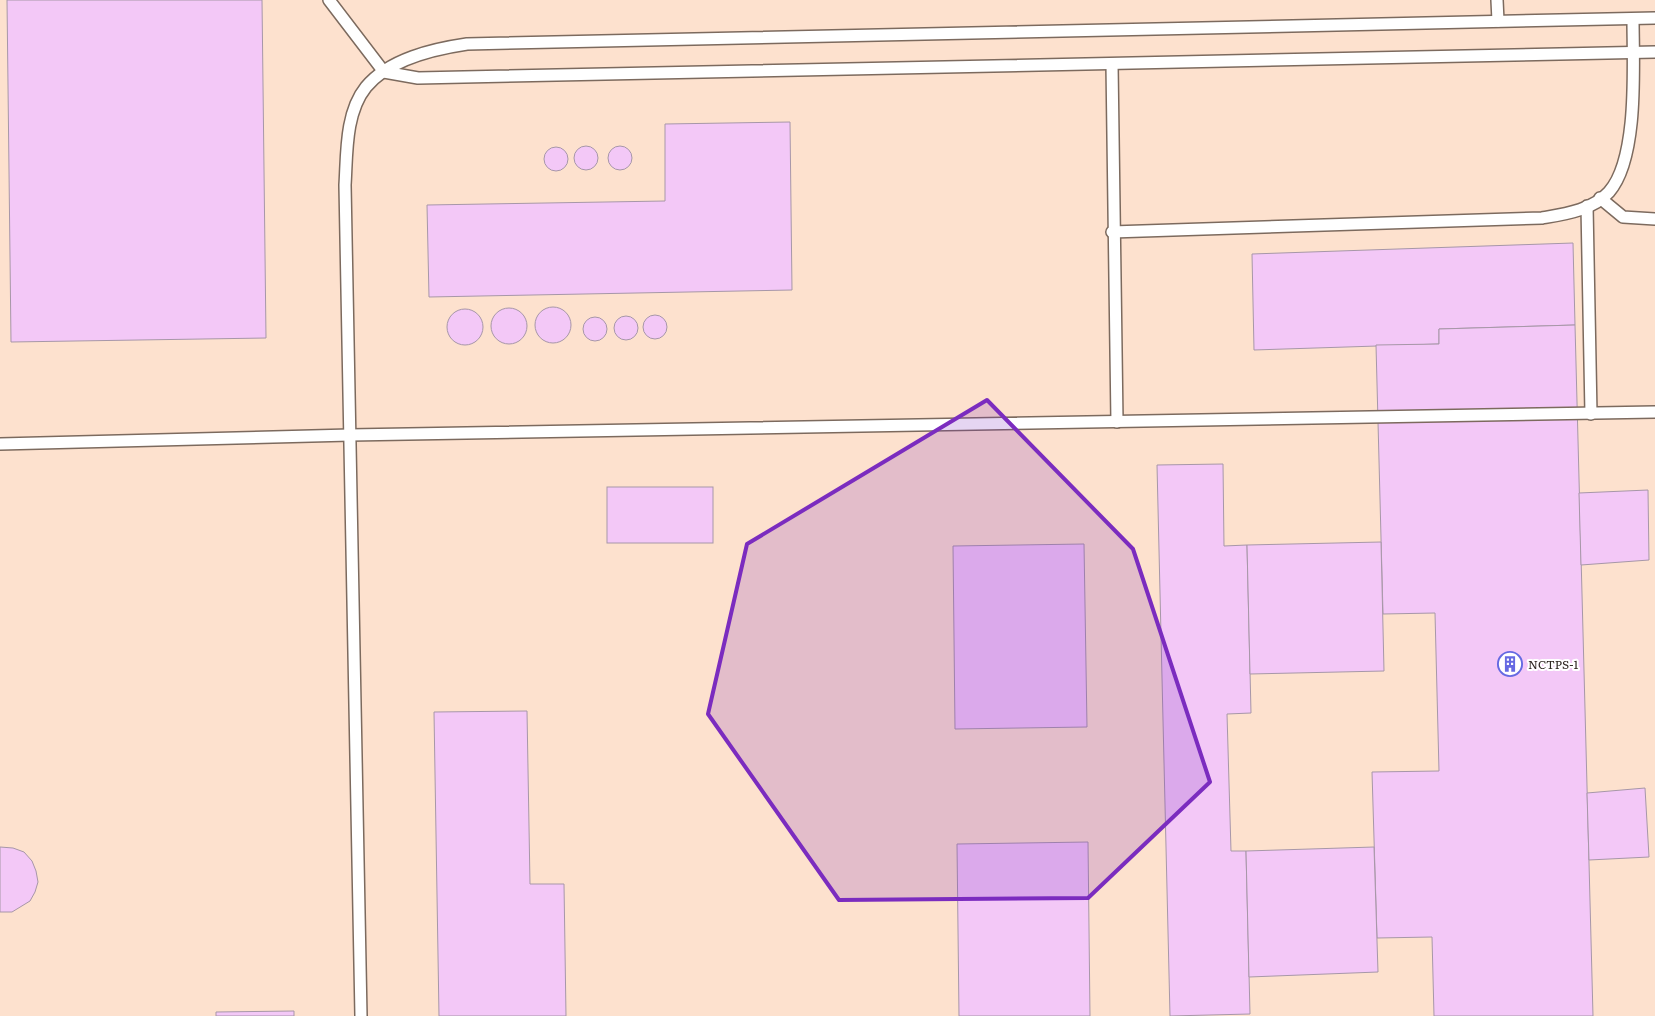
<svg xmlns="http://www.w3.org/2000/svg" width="1655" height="1016" viewBox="0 0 1655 1016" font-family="Literata,serif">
<rect width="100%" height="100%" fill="#feede2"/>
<!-- built -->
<rect fill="#fde1ce" x="0" y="0" width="1655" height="1016"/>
<!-- building -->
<g fill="#f3c8f7" stroke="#a797a8">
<polygon points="7,0 262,0 266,338 11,342"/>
<polygon points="790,122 792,290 429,297 427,205 665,201 665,124"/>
<circle cx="586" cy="158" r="12"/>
<circle cx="620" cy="158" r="12"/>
<circle cx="556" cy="159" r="12"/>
<polygon points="1573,243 1575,325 1439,329 1439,344 1254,350 1252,254"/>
<circle cx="553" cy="325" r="18"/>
<circle cx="509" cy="326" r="18"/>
<circle cx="465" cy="327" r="18"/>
<circle cx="655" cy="327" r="12"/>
<circle cx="626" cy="328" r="12"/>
<circle cx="595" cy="329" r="12"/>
<polygon points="1575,325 1593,1016 1434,1016 1432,937 1377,938 1372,772 1439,771 1435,613 1383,614 1376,345 1439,344 1439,329"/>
<polygon points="1223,464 1224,546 1247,545 1251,713 1227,714 1231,851 1246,851 1250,1014 1170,1016 1157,465"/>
<rect x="607" y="487" width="106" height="56"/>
<polygon points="1648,490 1649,560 1581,565 1579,493"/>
<polygon points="1381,542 1384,671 1250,674 1247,545"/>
<polygon points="1084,544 1087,727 955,729 953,546"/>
<polygon points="527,711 530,884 564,884 566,1016 439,1016 434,712"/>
<polygon points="1645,788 1649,857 1589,860 1587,793"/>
<polygon points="1088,842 1090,1016 959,1016 957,844"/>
<polygon points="0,847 13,848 24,852 32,861 36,871 38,882 35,892 30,901 12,912 0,912"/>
<polygon points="1374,847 1378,972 1249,977 1246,851"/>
<polygon points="294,1011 294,1016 216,1016 216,1012"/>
</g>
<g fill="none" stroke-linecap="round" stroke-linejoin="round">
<defs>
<g id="lane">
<polyline points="329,0 384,72 418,78 1655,52"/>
<polyline points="1497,0 1498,21"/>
<polyline points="1112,64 1117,422"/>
<polyline points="1600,198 1623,217 1655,219"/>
<polyline points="1587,206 1591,414"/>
<path d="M 1112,232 L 1542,218 C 1565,214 1593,210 1609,192 C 1639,158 1633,63 1633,19"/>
<polyline points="0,444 350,435 1655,412"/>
<path d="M 361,1016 L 345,185 C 347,154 345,113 366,87 C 389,59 433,49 467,44 L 1655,18"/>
</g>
</defs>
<!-- lane casing -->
<use href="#lane" stroke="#7c6a5e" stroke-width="14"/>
<!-- lane -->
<use href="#lane" stroke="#fff" stroke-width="11"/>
</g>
<!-- marked area -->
<path fill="#7b2cbf" fill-opacity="0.2" stroke="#7b2cbf" stroke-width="4" stroke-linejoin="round" d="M 987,400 L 1133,549 L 1210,782 L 1088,898 L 839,900 L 708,714 L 747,544 Z"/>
<!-- icons -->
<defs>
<symbol id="building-ring" viewBox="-11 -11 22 22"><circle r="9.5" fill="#fff" stroke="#6569e2" stroke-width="1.5"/><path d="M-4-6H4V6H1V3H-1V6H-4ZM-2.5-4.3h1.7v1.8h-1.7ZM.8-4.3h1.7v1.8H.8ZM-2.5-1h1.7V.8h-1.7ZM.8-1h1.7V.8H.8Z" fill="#6569e2"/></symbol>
</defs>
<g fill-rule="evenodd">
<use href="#building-ring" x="1496" y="650" width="28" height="28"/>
</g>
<g text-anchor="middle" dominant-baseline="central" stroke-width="4" stroke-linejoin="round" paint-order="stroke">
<!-- poi labels -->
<g font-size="12" fill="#2f2722" stroke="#fff" text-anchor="start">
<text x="1528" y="664">NCTPS-1</text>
</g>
</g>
</svg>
